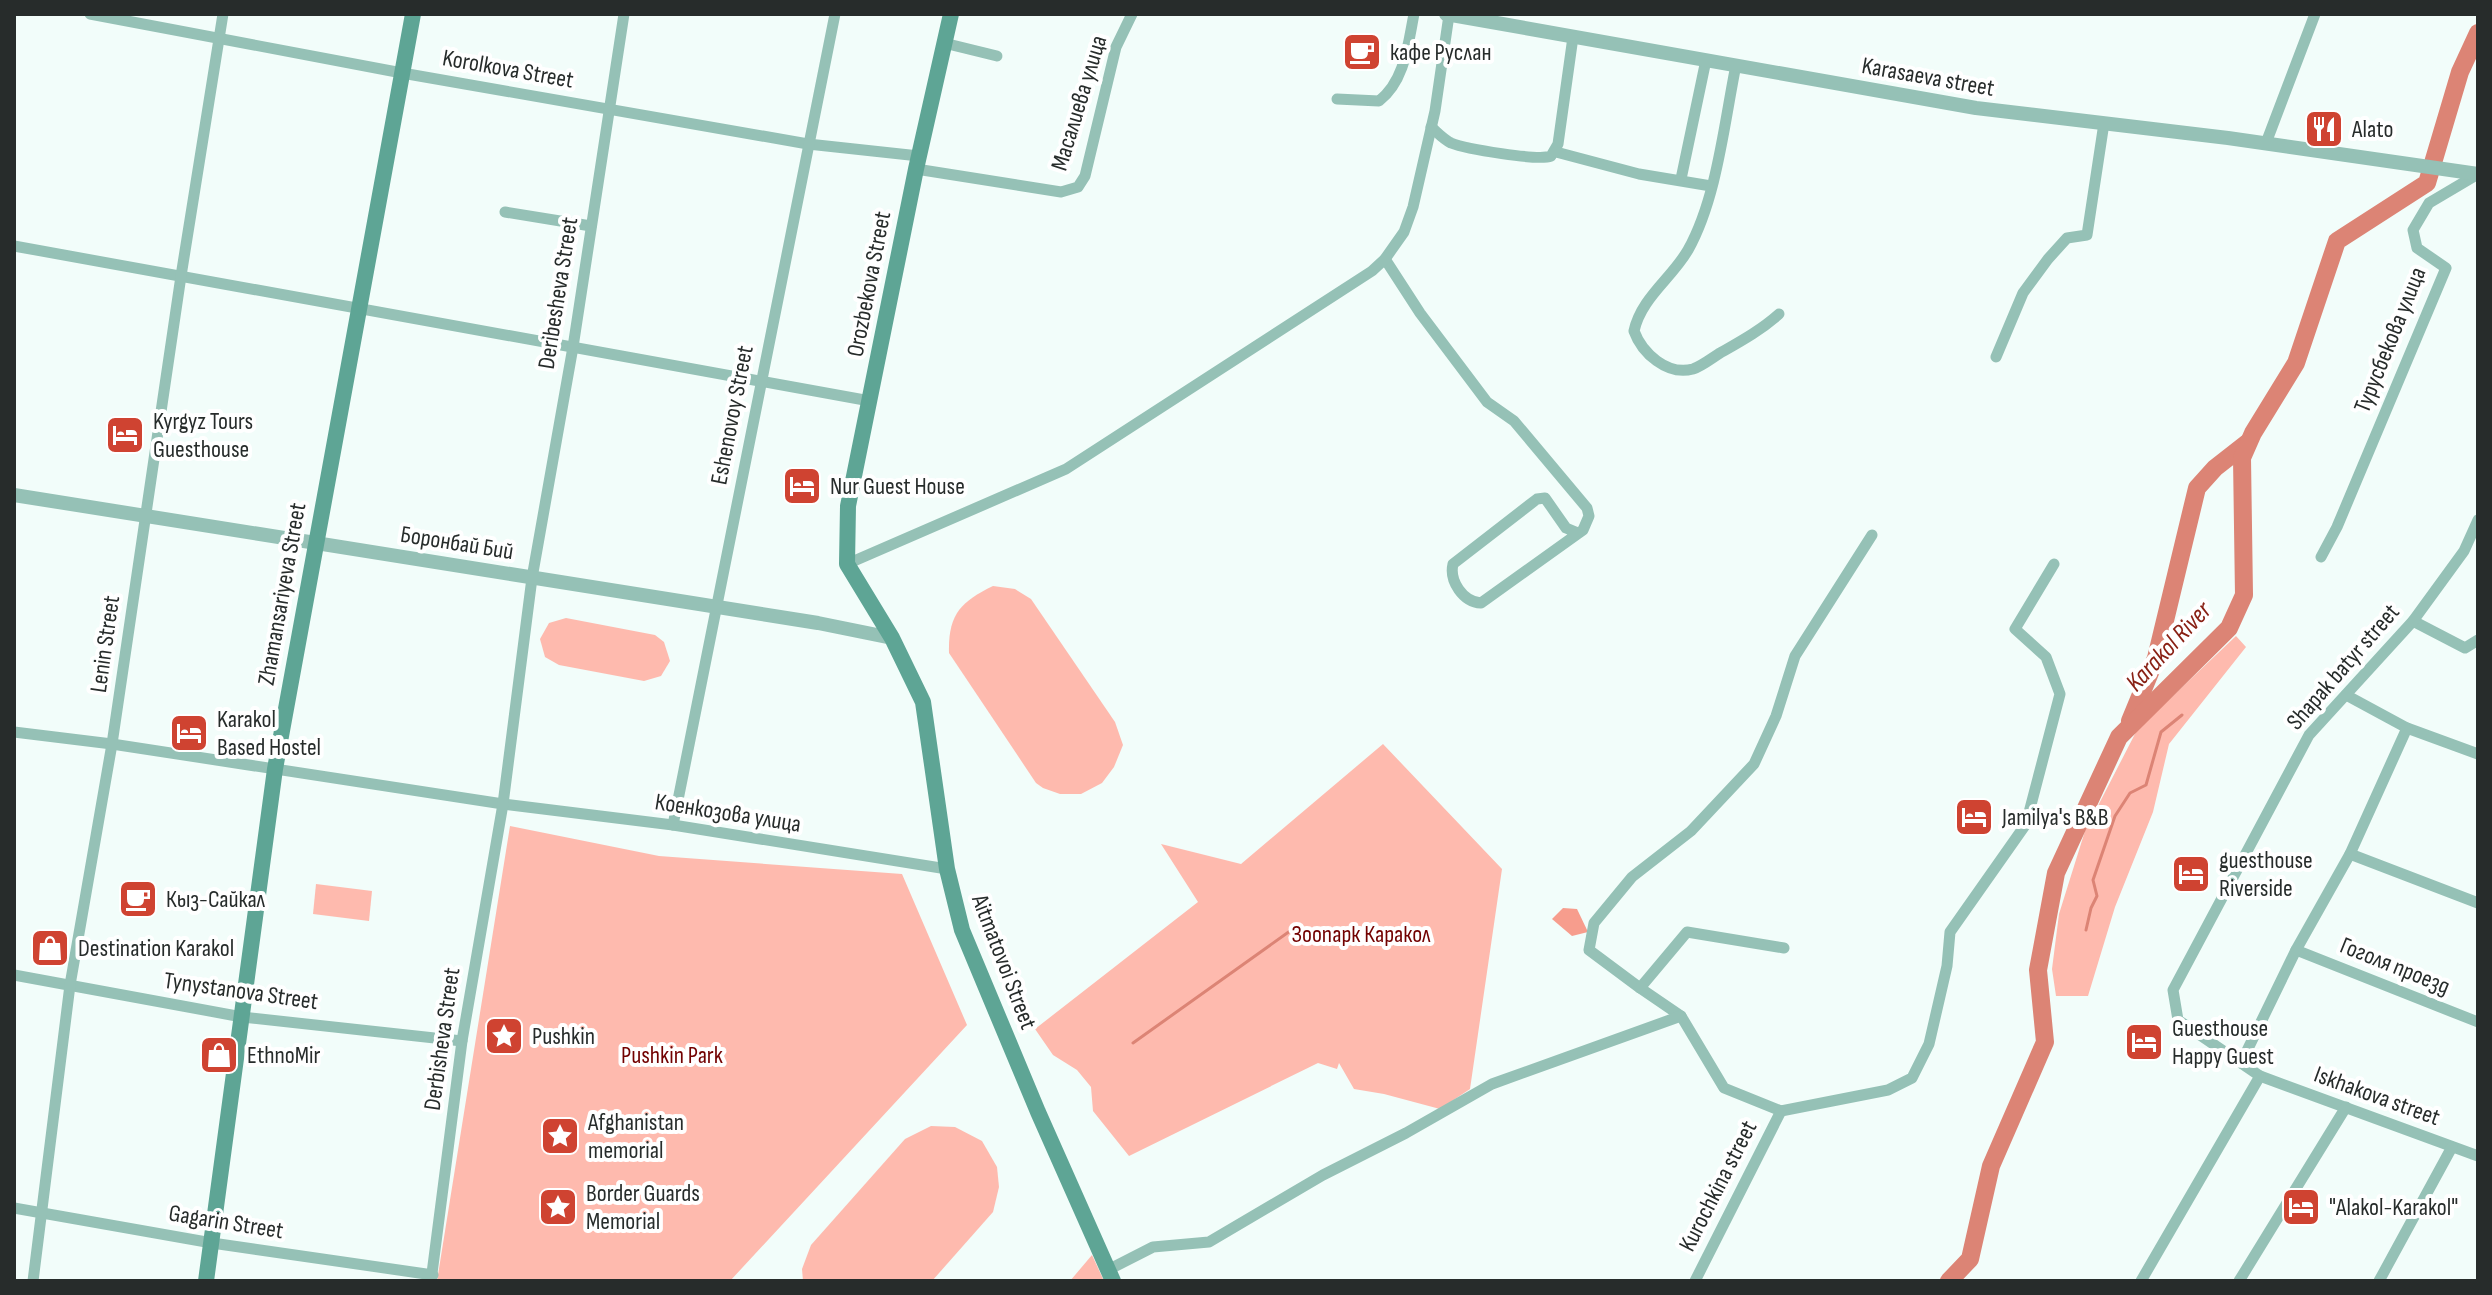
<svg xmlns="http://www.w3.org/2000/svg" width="2492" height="1295" viewBox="0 0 2492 1295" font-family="'Sofia Sans Condensed',sans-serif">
<rect width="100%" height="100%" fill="#f2fdfa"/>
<!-- green -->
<g fill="#febaae">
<path d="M 993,586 L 1015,589 L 1031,599 L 1115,722 L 1123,745 L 1114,767 L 1102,783 L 1081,794 L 1060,794 L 1043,788 L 1036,783 L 949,653 C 948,615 960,602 993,586 Z"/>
<polygon points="566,618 655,635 664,642 670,661 661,676 644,681 559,665 545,657 540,639 549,623"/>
<polygon points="2236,636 2246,647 2169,744 2153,812 2115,907 2088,996 2056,996 2052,969 2059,914 2085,831 2137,730"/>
<polygon points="1383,744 1502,869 1470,1089 1440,1109 1384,1094 1354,1089 1339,1063 1337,1069 1318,1063 1129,1156 1093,1111 1091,1087 1077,1070 1053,1055 1035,1029 1198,902 1161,844 1241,864"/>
<polygon points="510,826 659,856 902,874 967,1025 730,1281 437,1281"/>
<polygon points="316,884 372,891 369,921 313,914"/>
<polygon points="931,1126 955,1127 982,1141 997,1167 999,1187 993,1212 932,1281 803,1281 802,1269 811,1245 905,1139"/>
<polygon points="1092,1255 1104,1281 1070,1281"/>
</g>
<!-- forest -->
<polygon fill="#f79d8d" points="1563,908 1577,909 1588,932 1572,936 1552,919"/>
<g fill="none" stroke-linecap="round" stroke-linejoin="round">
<!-- stream -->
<g stroke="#dc8475" stroke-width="3">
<polyline points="2086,930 2091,908 2097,896 2093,880 2115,816 2130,793 2146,785 2161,732 2182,715"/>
<polyline points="1133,1043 1290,931"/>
</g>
<!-- river -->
<g stroke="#dc8475" stroke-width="18">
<polyline points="2130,721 2156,658 2197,488 2215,468 2247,443"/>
<polyline points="1949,1281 1970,1259 1991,1166 2045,1042 2038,970 2056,873 2119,737 2229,628 2244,595 2242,458 2253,433 2296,363 2337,241 2427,183 2460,72 2478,33"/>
</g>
<!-- minor -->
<g stroke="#95c1b6" stroke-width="11">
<polyline points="90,14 402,73 808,144 919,156"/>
<polyline points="944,43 997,56"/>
<path d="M 1736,65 C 1724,124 1717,198 1688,250 C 1672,278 1641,298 1634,331 C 1642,353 1667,376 1693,369 C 1702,366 1712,358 1720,353 C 1741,341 1761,330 1779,314"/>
<path d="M 1337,99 L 1379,101 C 1405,81 1408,44 1414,14"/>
<path d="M 1431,127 C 1438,133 1443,139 1451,143 C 1466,149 1538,161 1551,156 L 1558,144 L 1573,37"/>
<polyline points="2266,143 2315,14"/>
<polyline points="1556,152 1639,174 1711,186"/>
<polyline points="916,169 1061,192 1078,187 1085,176 1116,47 1132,14"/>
<polyline points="1681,179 1706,60"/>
<polyline points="505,212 591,226"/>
<polyline points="14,246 870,401"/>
<path d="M 1385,259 L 1420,313 L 1487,402 L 1514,421 L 1587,508 L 1589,516 L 1583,530 L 1481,603 C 1463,602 1449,581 1453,564 L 1537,499 L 1545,498 L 1566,528 L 1578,533"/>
<polyline points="1996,357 2023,293 2048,259 2067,238 2087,235 2104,123"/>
<polyline points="2321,557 2337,527 2446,268 2417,248 2413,230 2429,203 2478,174"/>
<polyline points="847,564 1066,469 1372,271 1385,259 1404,232 1413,207 1435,111 1449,15"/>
<polyline points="2413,621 2465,648 2478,640"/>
<polyline points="2346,695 2407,728 2478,754"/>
<polyline points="14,732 112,744 503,804 673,825 947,869"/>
<polyline points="673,825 835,14"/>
<polyline points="2350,854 2478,903"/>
<polyline points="2296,950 2478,1022"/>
<polyline points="14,975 242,1017 462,1041"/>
<polyline points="1640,988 1589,950 1594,923 1632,877 1691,831 1754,764 1776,716 1795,656 1872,535"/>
<polyline points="2241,1063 2296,950 2350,854 2407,728"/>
<polyline points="2260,1076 2478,1156"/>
<polyline points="1781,1111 1888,1090 1912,1078 1929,1044 1947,966 1950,932 2026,824 2060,694 2046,657 2015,629 2054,564"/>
<polyline points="1781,1111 1724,1088 1681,1016 1640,988 1687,932 1784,948"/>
<polyline points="14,1208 212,1243 433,1275"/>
<polyline points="1108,1270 1153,1247 1209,1242 1323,1175 1406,1133 1492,1084 1681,1016"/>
<polyline points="33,1281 70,985 112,744 181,276 223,14"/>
<polyline points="431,1281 462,1041 503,804 532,578 573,347 624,14"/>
<polyline points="1695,1281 1781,1111"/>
<polyline points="2141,1281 2260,1076 2178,1020 2173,990 2309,735 2413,621 2464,551 2478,520"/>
<polyline points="2239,1281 2346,1107"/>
<polyline points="2379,1281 2452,1147"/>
</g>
<!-- tertiary -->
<g stroke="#95c1b6" stroke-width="14">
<polyline points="1446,14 1976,108 2228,138 2478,174"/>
<polyline points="14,495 818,623 892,638"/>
</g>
<!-- secondary -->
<g stroke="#5ea595" stroke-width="16">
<polyline points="951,14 916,169 848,506 847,564 892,638 923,702 947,869 962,930 1038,1112 1113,1281"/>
<polyline points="206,1281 275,769 413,14"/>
</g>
</g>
<!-- icons -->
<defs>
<symbol id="cafe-square" viewBox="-11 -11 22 22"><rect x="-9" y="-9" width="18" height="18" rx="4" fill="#cf4331" stroke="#fff"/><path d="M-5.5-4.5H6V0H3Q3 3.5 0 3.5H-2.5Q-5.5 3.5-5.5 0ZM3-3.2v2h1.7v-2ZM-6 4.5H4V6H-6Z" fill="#fff"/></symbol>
<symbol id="restaurant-square" viewBox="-11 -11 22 22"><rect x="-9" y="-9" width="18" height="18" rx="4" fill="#cf4331" stroke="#fff"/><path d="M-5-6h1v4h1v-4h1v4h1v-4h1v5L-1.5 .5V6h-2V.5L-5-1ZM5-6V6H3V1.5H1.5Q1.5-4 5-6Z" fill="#fff"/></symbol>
<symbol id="hotel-square" viewBox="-11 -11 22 22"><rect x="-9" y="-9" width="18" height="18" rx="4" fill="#cf4331" stroke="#fff"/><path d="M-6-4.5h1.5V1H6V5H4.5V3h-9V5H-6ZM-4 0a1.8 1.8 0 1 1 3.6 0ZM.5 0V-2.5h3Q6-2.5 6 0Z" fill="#fff"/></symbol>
<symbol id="shop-square" viewBox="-11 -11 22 22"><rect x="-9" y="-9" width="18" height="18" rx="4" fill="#cf4331" stroke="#fff"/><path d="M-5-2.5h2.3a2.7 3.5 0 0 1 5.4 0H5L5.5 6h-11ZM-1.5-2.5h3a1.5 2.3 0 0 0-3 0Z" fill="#fff"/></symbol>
<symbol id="sight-square" viewBox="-11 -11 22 22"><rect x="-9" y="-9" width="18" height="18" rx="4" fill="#cf4331" stroke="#fff"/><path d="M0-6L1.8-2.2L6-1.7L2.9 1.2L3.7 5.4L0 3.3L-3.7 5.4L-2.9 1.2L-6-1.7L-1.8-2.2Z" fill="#fff"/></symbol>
</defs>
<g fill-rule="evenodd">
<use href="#cafe-square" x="1340" y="30" width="44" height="44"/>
<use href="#restaurant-square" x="2302" y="107" width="44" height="44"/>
<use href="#hotel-square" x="103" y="413" width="44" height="44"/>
<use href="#hotel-square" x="780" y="464" width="44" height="44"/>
<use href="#hotel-square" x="167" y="711" width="44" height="44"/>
<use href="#hotel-square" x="1952" y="795" width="44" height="44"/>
<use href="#hotel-square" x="2169" y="852" width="44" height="44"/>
<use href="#cafe-square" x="116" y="877" width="44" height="44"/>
<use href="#shop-square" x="28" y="926" width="44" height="44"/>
<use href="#sight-square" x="482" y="1014" width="44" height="44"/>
<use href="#hotel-square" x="2122" y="1020" width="44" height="44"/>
<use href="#shop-square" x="197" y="1033" width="44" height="44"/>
<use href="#sight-square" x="538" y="1114" width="44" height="44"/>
<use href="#sight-square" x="536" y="1185" width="44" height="44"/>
<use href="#hotel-square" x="2279" y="1185" width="44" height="44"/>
</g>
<g text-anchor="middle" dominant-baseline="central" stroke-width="8" stroke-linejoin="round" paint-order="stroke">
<!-- poi labels -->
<g font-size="24" fill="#272c2b" stroke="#fff" text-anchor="start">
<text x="1390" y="52">кафе Руслан</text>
<text x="2352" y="129">Alato</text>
<text x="153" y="421">Kyrgyz Tours<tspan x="153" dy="28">Guesthouse</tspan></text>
<text x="830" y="486">Nur Guest House</text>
<text x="217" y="719">Karakol<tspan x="217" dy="28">Based Hostel</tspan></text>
<text x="2002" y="817">Jamilya's B&amp;B</text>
<text x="2219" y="860">guesthouse<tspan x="2219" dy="28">Riverside</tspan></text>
<text x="166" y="899">Кыз-Сайкал</text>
<text x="78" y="948">Destination Karakol</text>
<text x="2172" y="1028">Guesthouse<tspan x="2172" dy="28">Happy Guest</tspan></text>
<text x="532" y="1036">Pushkin</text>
<text x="247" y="1055">EthnoMir</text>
<text x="588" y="1122">Afghanistan<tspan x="588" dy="28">memorial</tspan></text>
<text x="586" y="1193">Border Guards<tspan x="586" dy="28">Memorial</tspan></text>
<text x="2329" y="1207">"Alakol-Karakol"</text>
</g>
<!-- street labels -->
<g font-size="24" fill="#272c2b" stroke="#fff">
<text transform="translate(508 69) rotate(10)">Korolkova Street</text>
<text transform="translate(1928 77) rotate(10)">Karasaeva street</text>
<text transform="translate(1079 103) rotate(-73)">Масалиева улица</text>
<text transform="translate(869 284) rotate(-79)">Orozbekova Street</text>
<text transform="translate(558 293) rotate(-81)">Deribesheva Street</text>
<text transform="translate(2390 340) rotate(-68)">Турусбекова улица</text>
<text transform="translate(732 415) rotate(-79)">Eshenovoy Street</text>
<text transform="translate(457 543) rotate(9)">Боронбай Бий</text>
<text transform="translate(282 594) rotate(-80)">Zhamansariyeva Street</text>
<text transform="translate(105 644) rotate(-82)">Lenin Street</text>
<text transform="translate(2343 667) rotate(-49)">Shapak batyr street</text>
<text transform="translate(728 813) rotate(9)">Коенкозова улица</text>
<text transform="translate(1004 962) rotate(69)">Aitmatovoi Street</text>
<text transform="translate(2395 966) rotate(22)">Гоголя проезд</text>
<text transform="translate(241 991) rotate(8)">Tynystanova Street</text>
<text transform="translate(442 1039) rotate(-82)">Derbisheva Street</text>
<text transform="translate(2377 1096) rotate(20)">Iskhakova street</text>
<text transform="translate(1718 1186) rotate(-63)">Kurochkina street</text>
<text transform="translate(226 1222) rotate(9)">Gagarin Street</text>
</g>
<!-- park labels -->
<g font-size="24" fill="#720100" stroke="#fff">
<text x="1361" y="934">Зоопарк Каракол</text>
<text x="672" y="1055">Pushkin Park</text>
</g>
<!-- water labels -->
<g font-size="26" font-style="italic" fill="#892115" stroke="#fff">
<text transform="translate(2169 647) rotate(-47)">Karakol River</text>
</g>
</g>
<!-- border -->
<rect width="2492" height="1295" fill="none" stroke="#272c2b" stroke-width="32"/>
</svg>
